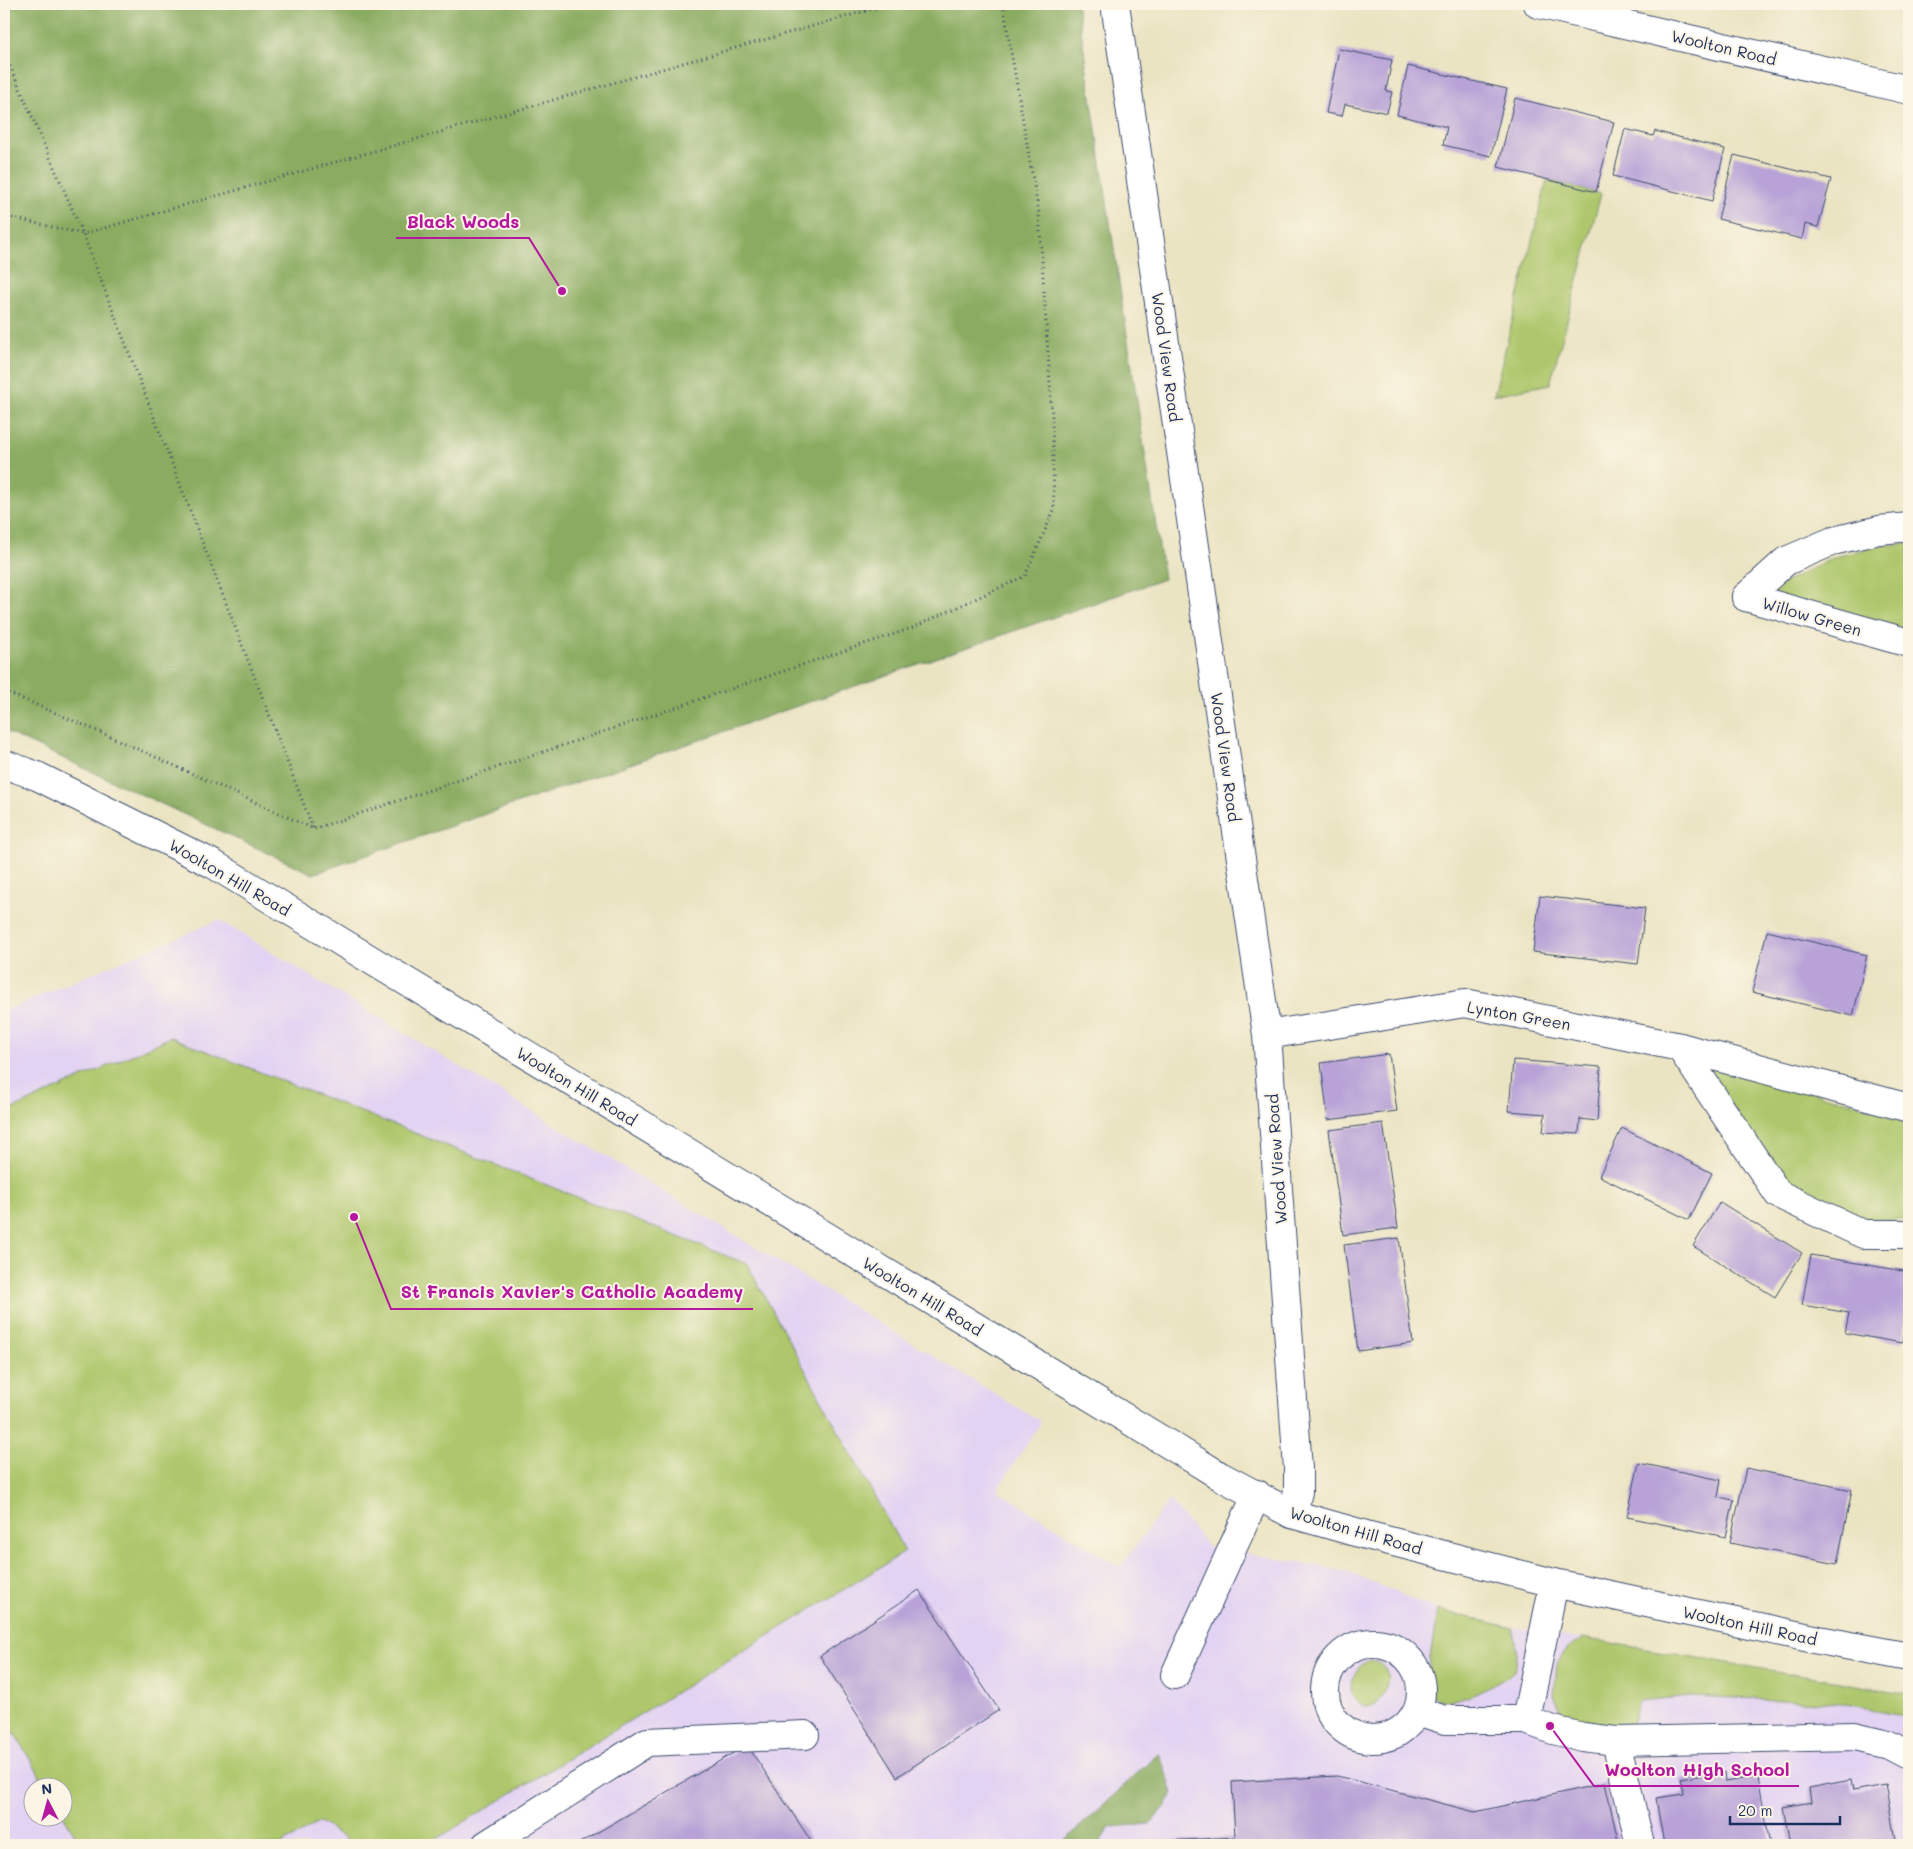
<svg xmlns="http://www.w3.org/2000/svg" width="1913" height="1849" viewBox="0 0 1913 1849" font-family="Mali,sans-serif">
<rect width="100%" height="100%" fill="#fcf5e5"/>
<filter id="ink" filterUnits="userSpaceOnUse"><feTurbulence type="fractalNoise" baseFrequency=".02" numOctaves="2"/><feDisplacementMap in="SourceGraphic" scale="10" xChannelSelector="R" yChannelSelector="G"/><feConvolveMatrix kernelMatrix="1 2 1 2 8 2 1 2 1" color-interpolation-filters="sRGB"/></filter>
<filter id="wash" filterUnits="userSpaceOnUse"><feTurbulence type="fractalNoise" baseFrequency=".0096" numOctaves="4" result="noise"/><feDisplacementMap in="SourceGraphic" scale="20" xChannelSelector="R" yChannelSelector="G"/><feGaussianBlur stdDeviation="1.12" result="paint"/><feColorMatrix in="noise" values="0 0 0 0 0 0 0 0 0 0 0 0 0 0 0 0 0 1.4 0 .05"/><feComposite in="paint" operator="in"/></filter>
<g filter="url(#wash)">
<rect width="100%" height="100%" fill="#ebe4c3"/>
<!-- built -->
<path fill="#e3d3f3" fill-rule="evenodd" d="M 219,920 L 1041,1422 L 997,1490 L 1120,1567 L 1169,1500 L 1208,1546 L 1345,1571 L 1438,1610 L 1513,1628 L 1582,1638 L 1909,1705 L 1909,1845 L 4,1845 L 4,1011 ZM 32,1786 L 62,1786 L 62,1816 L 32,1816 Z"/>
<!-- green -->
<g fill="#aec76c" stroke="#647b65">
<polygon points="1547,180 1601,194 1550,384 1494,395"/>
<polygon points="1909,543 1909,634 1766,592 1835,557 1880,546"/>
<polygon points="171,1037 747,1264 905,1552 427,1845 354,1845 320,1822 280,1845 81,1845 63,1815 62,1786 46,1786 4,1716 4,1113"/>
<polygon points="1704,1063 1909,1118 1909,1220 1862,1218 1782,1182"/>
<path d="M 1438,1610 L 1513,1628 L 1517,1655 L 1514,1671 C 1498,1683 1460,1704 1440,1700 C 1437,1699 1433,1697 1429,1695 L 1425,1686 Z"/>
<polygon points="1582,1638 1909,1694 1909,1722 1902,1715 1842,1703 1691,1696 1639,1701 1629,1733 1570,1730 1554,1695 1557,1663 1569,1647"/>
<path d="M 1371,1660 C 1406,1664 1378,1726 1356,1701 C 1344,1688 1356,1663 1371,1660 Z"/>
</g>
<!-- forest -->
<g fill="#8aac60" stroke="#526e5f">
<polygon points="4,4 1077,4 1164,579 313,874 4,731"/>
<polygon points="1159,1753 1173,1793 1165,1807 1150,1824 1110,1827 1098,1845 1060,1845"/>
</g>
<g id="blocks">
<!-- building -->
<g fill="#b8a2d7">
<polygon points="1339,49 1392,60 1386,91 1392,92 1387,113 1345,104 1342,116 1326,113"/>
<polygon points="1408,66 1507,89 1491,156 1443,145 1447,127 1397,115"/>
<polygon points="1515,98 1614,122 1596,192 1498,167"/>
<polygon points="1625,129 1653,136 1655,131 1725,149 1712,201 1613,176"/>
<polygon points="1734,155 1831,179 1818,227 1805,224 1802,239 1718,219"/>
<polygon points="1540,896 1645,908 1638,964 1533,952"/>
<polygon points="1767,931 1867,955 1853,1016 1752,992"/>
<polygon points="1389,1054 1397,1111 1328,1120 1321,1063"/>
<polygon points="1513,1060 1601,1067 1597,1121 1580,1119 1579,1134 1543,1132 1545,1114 1509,1111"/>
<polygon points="1383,1123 1398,1228 1343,1235 1329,1130"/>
<polygon points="1622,1128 1712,1173 1689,1220 1599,1176"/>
<polygon points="1720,1202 1802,1253 1775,1297 1693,1246"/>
<polygon points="1399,1238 1413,1343 1358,1351 1344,1245"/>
<polygon points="1811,1255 1909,1272 1909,1299 1902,1343 1845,1333 1849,1313 1802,1305"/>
<polygon points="1639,1463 1721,1480 1718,1497 1734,1500 1726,1537 1627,1517"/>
<polygon points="1746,1468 1852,1490 1837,1564 1730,1543"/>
<polygon points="919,1590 999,1710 897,1777 820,1656"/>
<polygon points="747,1745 811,1841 805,1845 576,1845"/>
<polygon points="1724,1771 1725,1782 1758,1776 1770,1845 1664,1845 1656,1798 1684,1794 1681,1779"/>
<polygon points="1337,1776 1475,1812 1605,1783 1619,1845 1132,1845 1132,1843 1235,1837 1232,1782"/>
<polygon points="1851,1780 1853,1791 1886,1785 1897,1845 1790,1845 1783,1807 1811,1802 1809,1788"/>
</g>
</g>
</g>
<g filter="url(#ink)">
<use href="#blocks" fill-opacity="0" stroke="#3a4a6d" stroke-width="1"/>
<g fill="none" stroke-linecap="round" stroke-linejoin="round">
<defs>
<g id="minor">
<polyline points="1115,4 1267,1035 1298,1469 1298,1492 1292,1514"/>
<polyline points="1538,4 1909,90"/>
<polyline points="1746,597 1786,561 1833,541 1879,530 1909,527"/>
<polyline points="1746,597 1909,643"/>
<polyline points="4,764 37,776 213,864 1188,1456 1220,1476 1292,1514 1366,1535 1554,1583 1819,1640 1909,1657"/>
<polyline points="1267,1035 1465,1003 1680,1047 1909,1108"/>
<polyline points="1680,1047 1778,1194 1863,1234 1909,1234"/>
<circle cx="1373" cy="1691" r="48"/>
<polyline points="1175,1675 1257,1494"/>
<polyline points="1417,1711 1445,1720 1526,1720 1553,1730 1583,1737 1616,1741 1855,1736 1888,1744 1909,1755"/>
<polyline points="1526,1720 1554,1583"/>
<polyline points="1616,1741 1640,1845"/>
<polyline points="486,1845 647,1742 805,1735"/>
</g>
</defs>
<!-- minor casing -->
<use href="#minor" stroke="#3a4a6d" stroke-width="30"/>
<!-- path -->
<g stroke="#3a4a6d" stroke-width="3" stroke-dasharray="1 4" stroke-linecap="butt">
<polyline points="4,52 83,234 4,216"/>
<polyline points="4,691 109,736 314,829 912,628 1025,576 1054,510 1052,415 1039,214 1003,4"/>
<polyline points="313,828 83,234 890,4"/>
</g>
<!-- minor -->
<use href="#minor" stroke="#fff" stroke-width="28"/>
</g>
</g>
<g text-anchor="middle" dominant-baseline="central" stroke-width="4" stroke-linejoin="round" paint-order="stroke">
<!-- street labels -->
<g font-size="16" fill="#1b2f5e" stroke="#fcf5e5">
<text transform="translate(1724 47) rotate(13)">Woolton Road</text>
<text transform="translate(1167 357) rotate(82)">Wood View Road</text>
<text transform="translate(1812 616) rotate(16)">Willow Green</text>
<text transform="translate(1226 757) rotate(82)">Wood View Road</text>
<text transform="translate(230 877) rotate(30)">Woolton Hill Road</text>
<text transform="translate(1519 1015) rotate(10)">Lynton Green</text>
<text transform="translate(577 1086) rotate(31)">Woolton Hill Road</text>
<text transform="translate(1276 1159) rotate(-94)">Wood View Road</text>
<text transform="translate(923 1296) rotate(31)">Woolton Hill Road</text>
<text transform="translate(1356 1530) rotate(16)">Woolton Hill Road</text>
<text transform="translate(1750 1625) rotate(12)">Woolton Hill Road</text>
</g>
</g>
<!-- callouts -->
<path fill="none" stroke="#b5179e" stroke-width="2" d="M562 291L529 238H396M354 1217L391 1309H753M1550 1726L1594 1786H1799"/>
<g fill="#b5179e" stroke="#fcf5e5" stroke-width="2">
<circle cx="562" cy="291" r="5"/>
<circle cx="354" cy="1217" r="5"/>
<circle cx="1550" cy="1726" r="5"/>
</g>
<g font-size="18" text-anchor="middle" font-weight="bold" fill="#b5179e" stroke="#fcf5e5" stroke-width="4" stroke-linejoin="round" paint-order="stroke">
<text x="463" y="228">Black Woods</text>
<text x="572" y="1298">St Francis Xavier's Catholic Academy</text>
<text x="1697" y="1776">Woolton High School</text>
</g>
<!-- margin -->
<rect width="1913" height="1849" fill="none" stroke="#fcf5e5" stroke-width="20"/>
<!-- north arrow -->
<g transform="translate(48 1802) rotate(354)"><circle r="24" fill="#fcf5e5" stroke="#a2a6af"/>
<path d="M0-4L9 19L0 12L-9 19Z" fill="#b5179e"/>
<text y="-8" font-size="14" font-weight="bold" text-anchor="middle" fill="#1b2f5e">N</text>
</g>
<!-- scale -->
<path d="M1730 1816v8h110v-8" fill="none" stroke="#1b2f5e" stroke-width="2.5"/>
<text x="1738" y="1816" font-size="15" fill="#1b2f5e" stroke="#fcf5e5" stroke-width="4" paint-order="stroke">20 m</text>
</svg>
